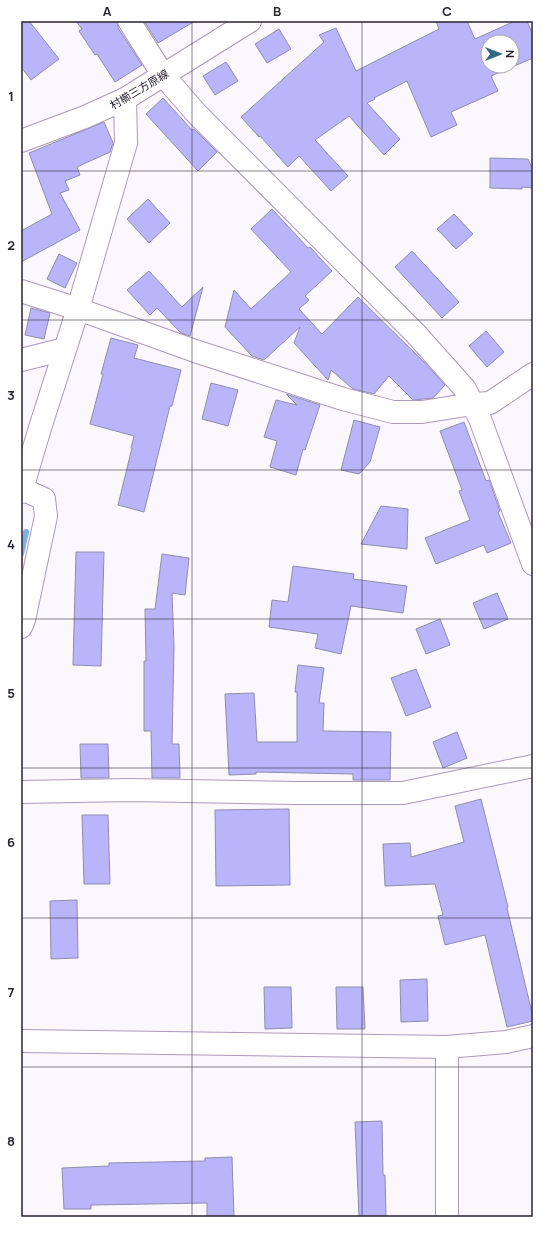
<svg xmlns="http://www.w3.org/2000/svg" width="554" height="1238" viewBox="0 0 554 1238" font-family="Manrope,'Noto Sans JP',sans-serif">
<rect width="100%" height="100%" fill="#faf7fd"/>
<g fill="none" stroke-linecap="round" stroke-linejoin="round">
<!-- stream -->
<polyline stroke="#7cb2e9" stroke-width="6" points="21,554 26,532"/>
</g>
<!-- building -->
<g fill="#bab4fa" stroke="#8f8dad" fill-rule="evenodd">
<polygon points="21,21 29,21 59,59 31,80 21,67"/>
<polygon points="76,21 117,21 118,28 142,65 115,82 97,54 95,55 79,31 82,29"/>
<polygon points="144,21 195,21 158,43"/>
<path d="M 436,21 L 467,21 L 475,39 L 515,21 L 527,21 L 533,35 L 533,58 L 491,76 L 498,91 L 451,112 L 457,125 L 431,137 L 407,81 L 374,98 L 375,99 L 367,103 L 400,139 L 384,155 L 349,116 L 315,140 L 348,176 L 331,191 L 299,156 L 288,167 L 260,136 L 259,137 L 241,117 L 324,42 L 319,35 L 336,28 L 356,71 L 439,29 ZM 488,42 L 512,42 L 512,66 L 488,66 Z"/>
<polygon points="279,29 291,49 267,63 255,44"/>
<polygon points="226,62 238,81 215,95 203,76"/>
<polygon points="163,98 192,130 194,129 217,152 198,171 146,114"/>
<polygon points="104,122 113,143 110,152 77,167 80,175 65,181 69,190 60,193 80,230 21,262 21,231 52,214 29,153"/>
<polygon points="490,158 528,159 533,170 533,188 522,187 522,189 490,188"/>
<polygon points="148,199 170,223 149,243 127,219"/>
<polygon points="272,209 308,248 310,247 332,271 305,296 309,300 299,309 322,334 358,297 423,361 445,385 433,398 413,400 389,376 374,394 353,389 331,370 328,380 294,343 300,327 264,360 252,356 225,327 234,290 251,309 291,272 251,229"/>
<polygon points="454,214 473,234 456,249 437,229"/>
<polygon points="412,251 459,302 442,318 395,267"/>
<polygon points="59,254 77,263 65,288 47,279"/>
<polygon points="149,271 182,307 203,287 190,336 181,333 157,308 150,315 127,290"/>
<polygon points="31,308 50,313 44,339 25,335"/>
<polygon points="486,331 504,352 487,367 469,346"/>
<polygon points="111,338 138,345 134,358 181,370 172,406 170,406 144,512 118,505 132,448 131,448 134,436 90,424 103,374 101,374"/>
<polygon points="211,383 238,390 228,426 202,419"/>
<polygon points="286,394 320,405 305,450 303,449 296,475 270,467 277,441 264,437 276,400 297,405"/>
<polygon points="354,420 380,427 370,462 359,474 341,470"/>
<polygon points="464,422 486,481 489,480 500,511 498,512 511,543 487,553 484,545 436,564 425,538 470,520 459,491 462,490 440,431"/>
<polygon points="381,506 408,509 407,549 361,544"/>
<polygon points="76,552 104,552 101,666 73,665"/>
<polygon points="162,554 189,558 185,595 172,593 174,646 172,744 179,744 180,778 152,778 151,731 144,731 144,661 146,661 145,609 155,609"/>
<polygon points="293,566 354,574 353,579 407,586 403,613 351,606 341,654 315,648 318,634 269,627 272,600 288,602"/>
<polygon points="497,593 508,619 484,629 473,603"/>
<polygon points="440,619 450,645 426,654 416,629"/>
<polygon points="298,665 324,668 319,703 324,703 323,731 391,732 390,780 353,780 353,774 256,772 256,774 229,775 225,694 254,693 257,742 297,742 297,692 295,692"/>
<polygon points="416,669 431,707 406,716 391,678"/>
<polygon points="457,732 467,758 443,768 433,742"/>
<polygon points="80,744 108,744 109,778 81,778"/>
<polygon points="481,799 508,907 507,908 533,1017 533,1021 507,1027 485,935 445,945 438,916 443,915 435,884 385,886 383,844 410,843 411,857 464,842 455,806"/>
<polygon points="289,809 290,885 216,886 215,810"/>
<polygon points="82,815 108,815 110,884 84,884"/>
<polygon points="77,900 78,958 51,959 50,901"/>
<polygon points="427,979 428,1021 401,1022 400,980"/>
<polygon points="264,987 291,987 292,1028 265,1029"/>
<polygon points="336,987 363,987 365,1029 337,1029"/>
<polygon points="382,1121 383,1175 385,1175 386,1217 359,1217 355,1122"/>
<polygon points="232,1157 234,1217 207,1217 207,1203 91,1205 91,1209 64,1209 62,1168 109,1166 109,1163 205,1161 205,1158"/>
</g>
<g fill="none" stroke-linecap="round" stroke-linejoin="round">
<defs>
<g id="street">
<polyline points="129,21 163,75 196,113 416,334 465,389 480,419 533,564"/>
<polyline points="21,291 78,309 195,351 343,399 393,412 422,412 473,404 490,403 533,374"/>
<polyline points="21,360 65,349"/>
<polyline points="21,492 40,428 78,309 126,143 125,99"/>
<polyline points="21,627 24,620 46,516 44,499 22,489"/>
<polyline points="21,792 130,790 296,793 403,793 533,766"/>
<polyline points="21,1041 447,1047 506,1042 533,1036"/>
<polyline points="447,1047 447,1217"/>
</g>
<polyline id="secondary" points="21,141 85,117 125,99 250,21"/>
</defs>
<!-- street casing -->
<use href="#street" stroke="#ab9ab9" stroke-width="24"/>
<!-- secondary casing -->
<use href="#secondary" stroke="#ab9ab9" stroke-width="24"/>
<!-- street -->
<use href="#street" stroke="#fff" stroke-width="22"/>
<!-- secondary -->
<use href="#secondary" stroke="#fff" stroke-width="22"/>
</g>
<!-- grid -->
<path fill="none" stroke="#29232f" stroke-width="1" stroke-opacity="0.55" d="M 192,21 L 192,1217M 362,21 L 362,1217M 21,171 L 533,171M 21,320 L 533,320M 21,470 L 533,470M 21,619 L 533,619M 21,768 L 533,768M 21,918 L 533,918M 21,1067 L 533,1067"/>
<g text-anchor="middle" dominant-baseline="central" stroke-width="3" stroke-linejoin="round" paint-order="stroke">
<!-- street labels -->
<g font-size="11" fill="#29232f" stroke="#fff">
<text transform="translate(139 89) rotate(-31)">村櫛三方原線</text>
</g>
</g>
<!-- border -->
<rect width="554" height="1238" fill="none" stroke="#ffffff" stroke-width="44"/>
<!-- north arrow -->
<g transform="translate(500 54) rotate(90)"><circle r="19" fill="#ffffff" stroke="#a9a7ac"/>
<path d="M0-3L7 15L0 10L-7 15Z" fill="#316983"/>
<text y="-6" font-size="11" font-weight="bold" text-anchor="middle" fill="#29232f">N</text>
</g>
<rect x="22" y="22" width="510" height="1194" fill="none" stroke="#29232f" stroke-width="1.5"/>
<g font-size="13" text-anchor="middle" font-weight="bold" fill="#29232f">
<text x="107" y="16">A</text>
<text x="277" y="16">B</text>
<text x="447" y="16">C</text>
<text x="11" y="101">1</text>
<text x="11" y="250">2</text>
<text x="11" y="400">3</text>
<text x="11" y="549">4</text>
<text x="11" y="698">5</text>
<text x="11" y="847">6</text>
<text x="11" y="997">7</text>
<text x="11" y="1146">8</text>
</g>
</svg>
